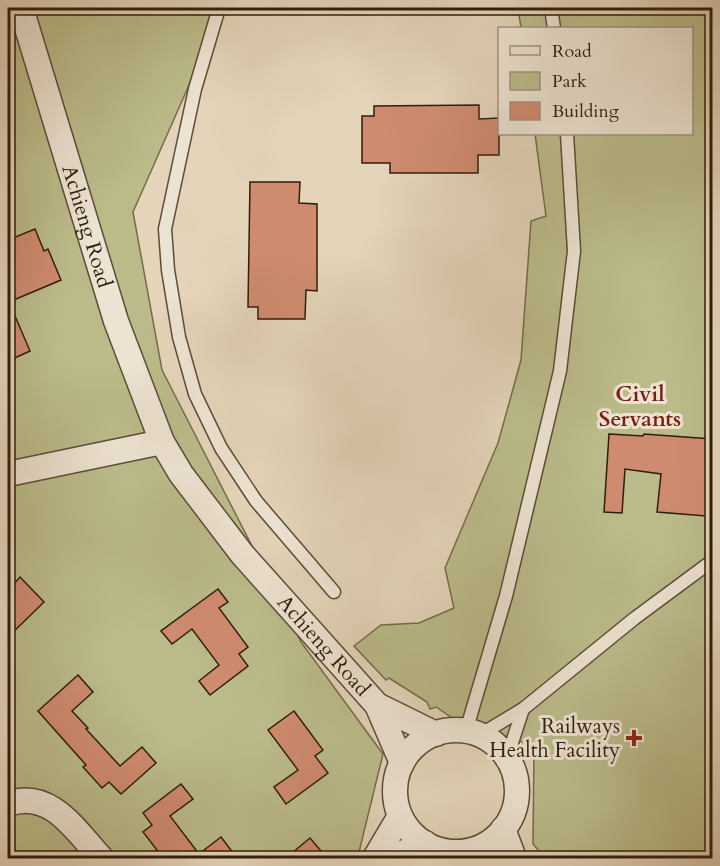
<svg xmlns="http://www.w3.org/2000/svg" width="720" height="866" viewBox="0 0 720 866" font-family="Cardo,serif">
<rect width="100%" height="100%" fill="#e4d4b9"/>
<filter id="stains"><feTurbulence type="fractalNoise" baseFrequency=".00333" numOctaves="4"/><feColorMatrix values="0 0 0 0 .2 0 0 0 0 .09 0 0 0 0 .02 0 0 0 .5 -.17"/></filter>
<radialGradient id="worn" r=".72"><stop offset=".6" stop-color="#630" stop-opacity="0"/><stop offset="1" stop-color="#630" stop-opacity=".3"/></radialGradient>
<!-- green -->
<g fill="#bbbb8a" stroke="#756c4c" stroke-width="1.5">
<polygon points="8,8 223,8 133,212 162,370 301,642 383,754 359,852 352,858 8,858"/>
<polygon points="518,8 712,8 712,858 545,858 533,844 534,746 454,719 436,707 430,709 427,702 389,678 386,680 354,646 381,625 419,623 454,608 445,568 498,443 521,360 531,221 546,216 535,134 692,134 692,28 521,28"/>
</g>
<!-- building -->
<g fill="#cf8b6f" stroke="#2f1e0d" stroke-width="1.5">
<polygon points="479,105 479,119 499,118 499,155 478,155 478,173 390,173 390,163 362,163 362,116 374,116 374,106"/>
<polygon points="250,182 300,182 299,203 317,204 317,291 306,290 305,319 258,319 258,307 248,307"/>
<polygon points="35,229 44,251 48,249 61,280 9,302 30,351 8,361 8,240"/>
<polygon points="609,434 643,436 644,434 712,439 706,516 657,512 661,474 625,469 622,513 604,512"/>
<polygon points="20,577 44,602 8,637 8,591"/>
<polygon points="218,589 228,602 219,608 248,647 239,654 248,666 210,695 199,681 219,665 192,629 172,644 161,631"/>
<polygon points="78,675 93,692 72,711 88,728 86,729 120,766 142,747 156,763 121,794 109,782 102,788 83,767 86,765 38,711"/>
<polygon points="294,711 323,750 315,756 328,773 286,804 274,787 298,770 268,730"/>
<polygon points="181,784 193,799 170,816 199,854 221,837 237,858 163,858 143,832 152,825 143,813"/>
<polygon points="310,838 327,858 286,858"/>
</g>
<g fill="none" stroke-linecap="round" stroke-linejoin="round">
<defs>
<g id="lane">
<polyline points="219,8 195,89 165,229 168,270 179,337 195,394 221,448 256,501 334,592"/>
<polyline points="551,8 554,28"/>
<polyline points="466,731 506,596 560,371 574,251 567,134"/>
<polyline points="480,735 523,709 635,618 712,561"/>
<polyline points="507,758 523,709"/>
</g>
<g id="street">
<path id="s1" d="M 21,8 L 116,321 L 162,442 L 181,474 L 242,554 L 377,705 L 402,763"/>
<polyline points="8,474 162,442"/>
<polyline points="377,705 436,734"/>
<circle cx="456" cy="791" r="61"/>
<path d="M 8,804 C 50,788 76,831 101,858"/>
<polyline points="503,829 514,858"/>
<polyline points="375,858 400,816"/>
<polyline points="391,858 425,843"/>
</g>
</defs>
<!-- lane casing -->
<use href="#lane" stroke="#5c4c38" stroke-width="15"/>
<!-- street casing -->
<use href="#street" stroke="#5c4c38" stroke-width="27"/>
<!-- lane -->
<use href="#lane" stroke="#ede3d2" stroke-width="12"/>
<!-- street -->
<use href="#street" stroke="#ede3d2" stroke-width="24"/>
</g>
<!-- markers -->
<path fill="#8f2418" stroke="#ede3d2" stroke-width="2" d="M631 729h6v6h6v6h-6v6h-6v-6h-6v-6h6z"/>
<g text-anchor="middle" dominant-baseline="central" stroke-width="6" stroke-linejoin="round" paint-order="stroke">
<!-- street labels -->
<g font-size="21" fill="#2f1e0d" stroke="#ede3d2">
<text stroke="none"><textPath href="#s1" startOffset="228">Achieng Road</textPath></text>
<text stroke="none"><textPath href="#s1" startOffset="717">Achieng Road</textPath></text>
</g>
<!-- poi labels -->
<g font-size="21" fill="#2f1e0d" stroke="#ede3d2" text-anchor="end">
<text x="620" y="726">Railways<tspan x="620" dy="24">Health Facility</tspan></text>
</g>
<!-- neighbourhood labels -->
<g font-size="22" font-weight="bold" fill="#7a1f14" stroke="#ede3d2">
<text x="640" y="394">Civil<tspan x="640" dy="25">Servants</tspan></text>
</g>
</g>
<!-- margin -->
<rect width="720" height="866" fill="none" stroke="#e4d4b9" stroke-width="30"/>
<rect x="9" y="9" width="702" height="848" fill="none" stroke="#2f1e0d" stroke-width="3"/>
<rect x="15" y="15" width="690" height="836" fill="none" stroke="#2f1e0d" stroke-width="1.5"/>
<!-- legend -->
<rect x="498" y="27" width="195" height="108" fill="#ede3d2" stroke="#a19483" stroke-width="1.5"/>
<rect x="510" y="46" width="30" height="9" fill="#ede3d2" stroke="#a19483" stroke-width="1.5"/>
<text x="552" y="57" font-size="18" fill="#2f1e0d">Road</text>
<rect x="510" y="72" width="30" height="18" fill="#bbbb8a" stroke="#a19483" stroke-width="1.5"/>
<text x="552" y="87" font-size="18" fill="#2f1e0d">Park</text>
<rect x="510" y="102" width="30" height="18" fill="#cf8b6f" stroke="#a19483" stroke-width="1.5"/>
<text x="552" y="117" font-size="18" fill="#2f1e0d">Building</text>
<rect width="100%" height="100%" filter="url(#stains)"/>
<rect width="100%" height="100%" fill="url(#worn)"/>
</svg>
